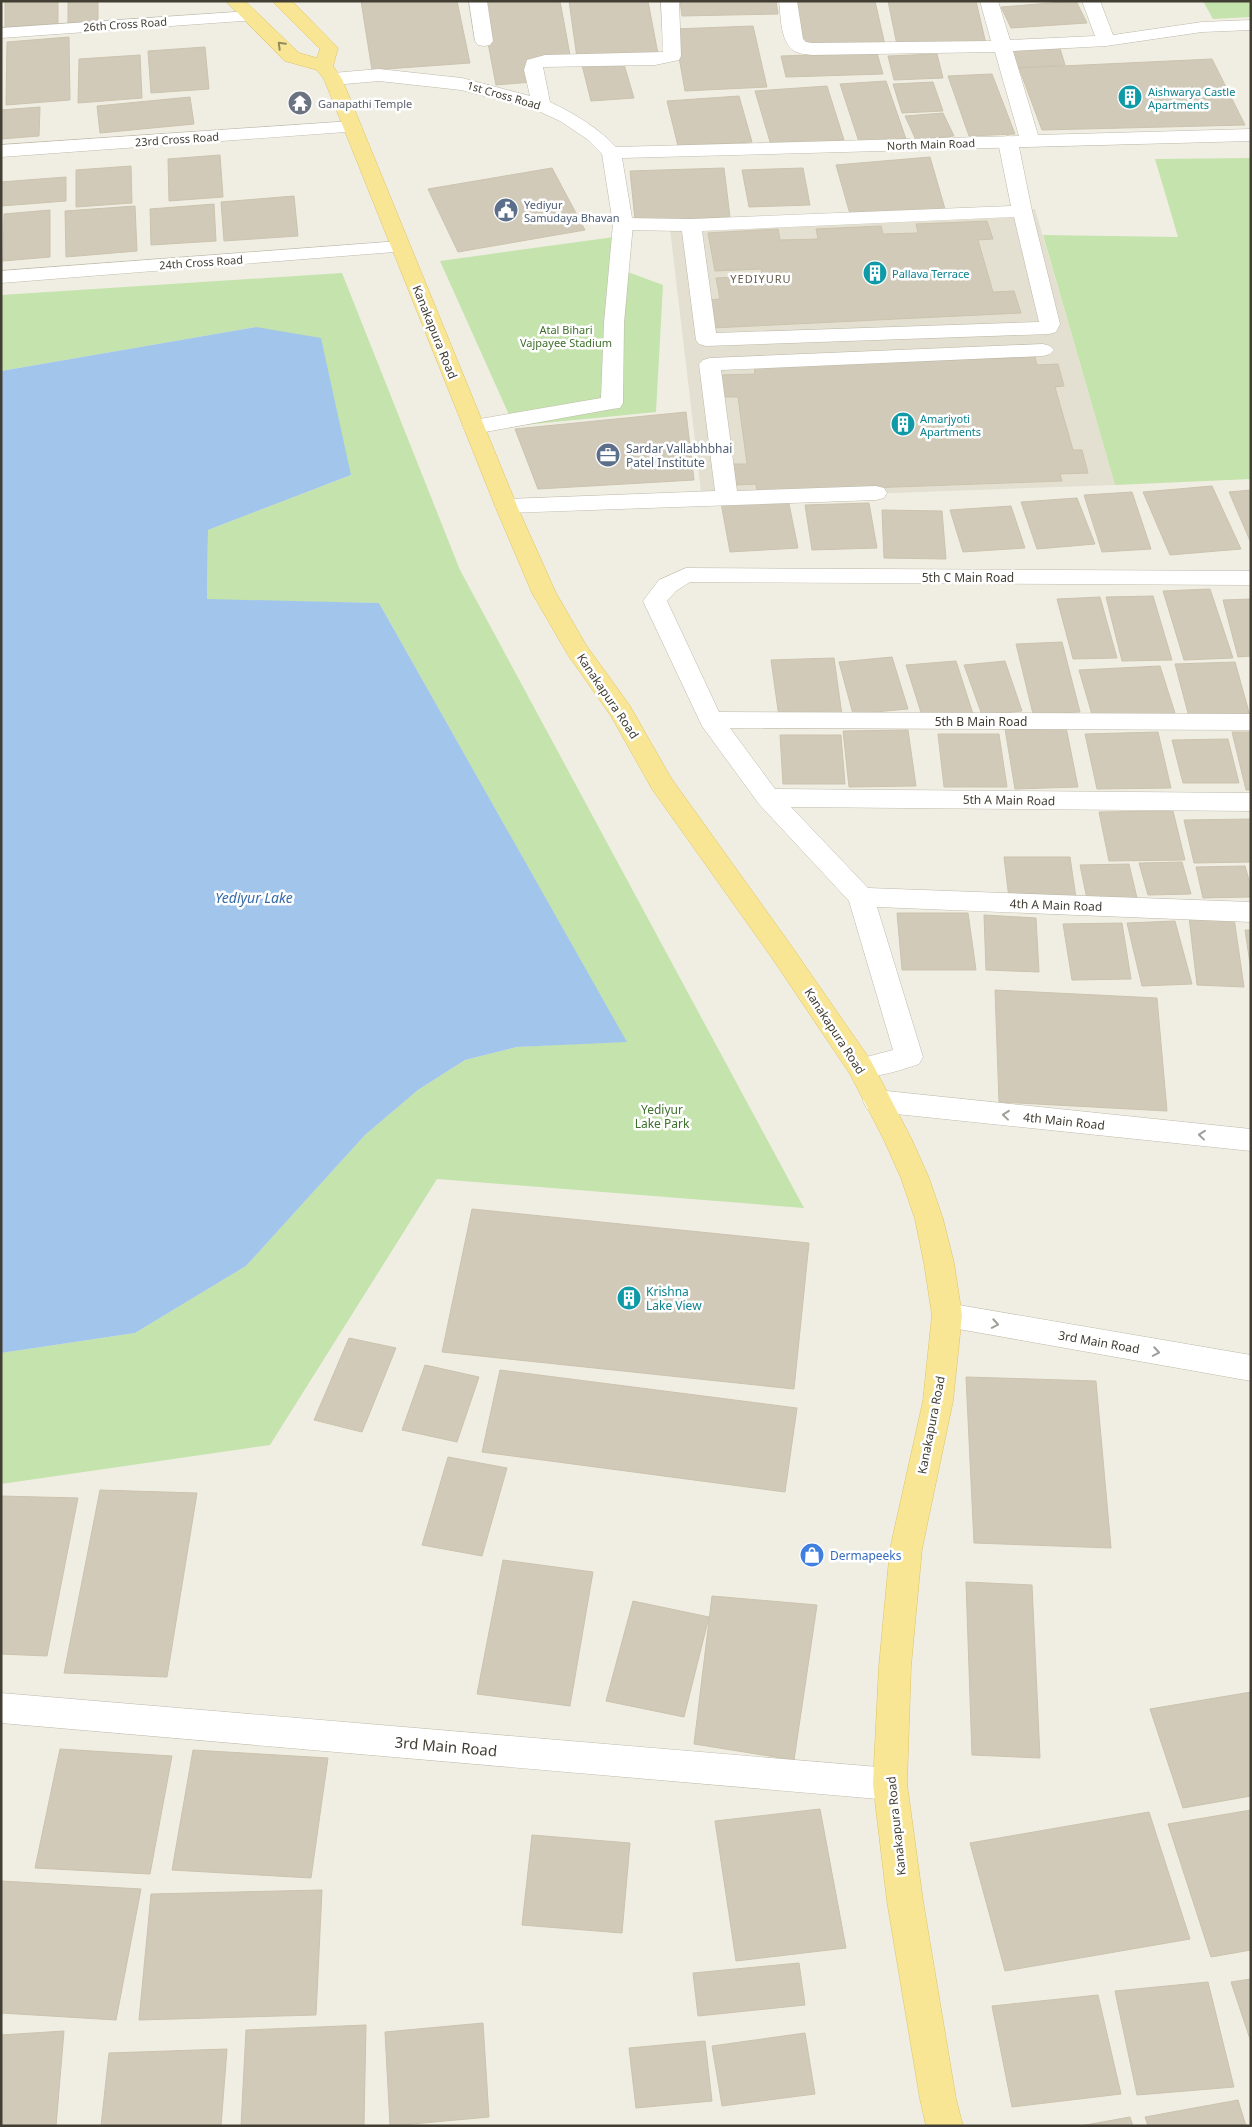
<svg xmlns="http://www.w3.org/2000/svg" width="1252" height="2127" viewBox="0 0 1252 2127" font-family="'Noto Sans',sans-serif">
<rect width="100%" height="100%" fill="#f0eee3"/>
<!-- residential -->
<polygon fill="#e4e0d1" points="1035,209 1115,485 702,500 669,221"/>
<!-- green -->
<g fill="#c5e3ad">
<polygon points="1203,1 1251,1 1251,17 1213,19"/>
<polygon points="1251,158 1251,479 1115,485 1043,235 1178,237 1155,159"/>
<polygon points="614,237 617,268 663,285 656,412 514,426 440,261"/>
<polygon points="342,273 460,570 804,1208 437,1179 270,1445 1,1484 1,1353 135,1333 246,1266 365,1135 418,1090 465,1060 517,1047 626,1041 379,603 207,600 208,530 351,475 256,327 1,371 1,295"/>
</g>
<!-- water -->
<polygon fill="#a2c5eb" points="256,327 321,338 351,475 208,530 207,599 379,603 627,1042 517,1047 465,1060 418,1090 365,1135 246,1266 135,1333 1,1353 1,371"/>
<!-- building -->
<g fill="#d1cab9" stroke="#cbc3ad">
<polygon points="5,1 58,1 58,26 5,30"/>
<polygon points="68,1 98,1 98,24 68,26"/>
<polygon points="361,1 457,1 470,63 372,70"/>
<polygon points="480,1 560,1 570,55 528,60 532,82 496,85"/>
<polygon points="569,1 648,1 658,54 577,58"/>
<polygon points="680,1 776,1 778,14 682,16"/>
<polygon points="794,1 875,1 885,45 802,47"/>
<polygon points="888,1 976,1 986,44 897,45"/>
<polygon points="1076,1 1087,23 1011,28 1001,7"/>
<polygon points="753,26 767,87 685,91 674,29"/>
<polygon points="69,37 70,100 6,105 7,42"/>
<polygon points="1059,45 1065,65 1011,68 1004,48"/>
<polygon points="205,47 209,89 151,93 148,51"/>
<polygon points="877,53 883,74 786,77 781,56"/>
<polygon points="937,54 943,78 894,80 888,56"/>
<polygon points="140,55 142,98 78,103 79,59"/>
<polygon points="1212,59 1245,125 1042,130 1019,68"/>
<polygon points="623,61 634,98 591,101 582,65"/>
<polygon points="992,74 1015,134 969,136 948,76"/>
<polygon points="886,81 906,139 859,142 840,84"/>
<polygon points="933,82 943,111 902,113 893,84"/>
<polygon points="827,86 844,140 771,145 755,91"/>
<polygon points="739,96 752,142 678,146 667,101"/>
<polygon points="190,97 194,124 100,133 97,106"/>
<polygon points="40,107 39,136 1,139 1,110"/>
<polygon points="943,113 954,136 916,140 905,116"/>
<polygon points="220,155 223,197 169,201 168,159"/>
<polygon points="930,157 945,209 850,214 836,165"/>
<polygon points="131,166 132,203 76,207 76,170"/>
<polygon points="552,168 585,230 458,252 428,189"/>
<polygon points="724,168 730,217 635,220 630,171"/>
<polygon points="803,168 810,205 749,207 742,170"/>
<polygon points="66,177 66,201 1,206 1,182"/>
<polygon points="294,196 298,236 224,241 221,202"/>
<polygon points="214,204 216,241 151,245 150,209"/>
<polygon points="135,206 137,251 66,257 65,211"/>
<polygon points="50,210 50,257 3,261 4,214"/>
<polygon points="987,221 993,239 978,240 993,292 1014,291 1021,313 712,328 707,300 720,299 716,278 762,276 761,269 715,271 708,233 778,229 780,240 818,239 816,229 881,226 883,234 918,233 916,224"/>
<polygon points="1035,357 1037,365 1058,364 1064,386 1055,387 1073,450 1082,450 1088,473 1060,474 1062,481 757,492 756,484 736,485 733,464 747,464 738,397 724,397 721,375 755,374 754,367"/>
<polygon points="686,412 694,480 538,489 515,429"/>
<polygon points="1212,486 1241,549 1170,555 1143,492"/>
<polygon points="1251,490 1251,543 1229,492"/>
<polygon points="1132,492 1151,549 1102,552 1084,495"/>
<polygon points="1077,498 1095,544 1037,549 1021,502"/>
<polygon points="788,499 798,548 730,552 721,503"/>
<polygon points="869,503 877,548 812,550 805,505"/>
<polygon points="1011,506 1025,548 963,552 950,510"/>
<polygon points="882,510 942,511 946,559 884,558"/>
<polygon points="1210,589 1233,658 1184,660 1163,591"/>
<polygon points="1153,596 1172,660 1122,661 1106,597"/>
<polygon points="1100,597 1117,658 1073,659 1057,599"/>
<polygon points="1251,599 1251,656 1238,657 1223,600"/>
<polygon points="1062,642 1080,712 1033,714 1016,644"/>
<polygon points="892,657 908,709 853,714 839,662"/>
<polygon points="834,658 842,715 779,717 771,660"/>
<polygon points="956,661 973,714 923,719 906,665"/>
<polygon points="1005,661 1022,711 982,715 964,665"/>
<polygon points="1235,662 1250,716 1189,717 1175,664"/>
<polygon points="1160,666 1175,713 1093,718 1079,670"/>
<polygon points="1066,727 1078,787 1015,789 1005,729"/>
<polygon points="908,730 916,786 849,787 843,731"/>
<polygon points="1158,732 1171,788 1097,789 1085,734"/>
<polygon points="1232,732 1251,732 1251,790 1246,790"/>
<polygon points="938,734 999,734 1007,787 944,787"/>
<polygon points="780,735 841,735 845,784 783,784"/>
<polygon points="1228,739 1239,783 1183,783 1172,740"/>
<polygon points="1173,811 1185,860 1109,861 1099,812"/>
<polygon points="1251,819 1251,862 1194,863 1184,820"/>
<polygon points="1004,857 1070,857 1076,898 1009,898"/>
<polygon points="1182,862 1191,894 1148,895 1139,863"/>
<polygon points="1129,864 1137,898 1087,899 1080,865"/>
<polygon points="1245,866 1251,887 1251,897 1203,898 1196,867"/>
<polygon points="897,913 968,913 976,970 902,970"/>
<polygon points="984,915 1036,918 1039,972 986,970"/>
<polygon points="1189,917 1234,918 1244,987 1197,985"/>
<polygon points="1175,921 1192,984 1142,986 1127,923"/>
<polygon points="1122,923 1131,979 1072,980 1063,924"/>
<polygon points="1245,930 1251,930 1251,970"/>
<polygon points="995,990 1157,998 1167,1111 999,1102"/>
<polygon points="472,1209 809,1243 794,1389 442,1352"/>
<polygon points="349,1338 396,1348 362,1432 314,1420"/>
<polygon points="425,1365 479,1377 457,1442 402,1430"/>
<polygon points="500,1370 797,1408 785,1492 482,1452"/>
<polygon points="966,1377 1096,1381 1111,1548 974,1543"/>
<polygon points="448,1457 507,1468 482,1556 422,1545"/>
<polygon points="100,1490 197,1493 167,1677 64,1673"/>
<polygon points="1,1496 78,1498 47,1656 1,1654"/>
<polygon points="503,1560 593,1572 570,1706 477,1694"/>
<polygon points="966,1582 1032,1585 1040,1758 972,1755"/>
<polygon points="712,1596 817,1605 794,1760 694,1744"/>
<polygon points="633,1601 709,1617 684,1717 606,1701"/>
<polygon points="1251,1692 1251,1796 1183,1808 1150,1709"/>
<polygon points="60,1749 172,1756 150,1874 35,1868"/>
<polygon points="193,1750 328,1758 311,1878 172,1870"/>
<polygon points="820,1809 846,1948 736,1961 715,1821"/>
<polygon points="1251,1810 1251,1950 1211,1957 1168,1824"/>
<polygon points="1149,1812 1190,1939 1005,1971 970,1843"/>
<polygon points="532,1835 630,1843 622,1933 522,1925"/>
<polygon points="1,1881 141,1889 116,2020 1,2013"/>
<polygon points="322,1890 316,2015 139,2020 151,1894"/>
<polygon points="799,1963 805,2005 698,2016 693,1973"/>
<polygon points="1251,1979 1251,2042 1231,1982"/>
<polygon points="1208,1982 1234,2087 1137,2095 1115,1991"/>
<polygon points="1098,1995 1121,2094 1012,2107 992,2006"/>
<polygon points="483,2023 489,2117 390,2126 385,2032"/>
<polygon points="366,2025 364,2126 241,2126 246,2030"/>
<polygon points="64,2031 56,2126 1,2126 1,2035"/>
<polygon points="805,2033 815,2094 722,2106 712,2046"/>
<polygon points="705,2041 712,2101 636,2108 629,2048"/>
<polygon points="227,2049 221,2126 101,2126 109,2053"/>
<polygon points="1238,2100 1246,2126 1148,2126 1145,2117"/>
<polygon points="1130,2117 1133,2126 1080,2126"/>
</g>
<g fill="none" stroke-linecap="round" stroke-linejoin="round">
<defs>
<g id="service">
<path d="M 1008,136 L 1015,138 L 1018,142 L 1032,211 L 1060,324 L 1056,332 L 1049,334 L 706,346 L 699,344 L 696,340 L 682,231 L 623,230 L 616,228 L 613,224 L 616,220 L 623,218 L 691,219 L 1011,206 L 998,142 L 1001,138 ZM 1014,217 L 1039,322 L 716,333 L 702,231 Z"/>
<polygon points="1043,344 1050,346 1054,350 1050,354 1043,356 721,370 737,491 876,486 884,488 887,493 884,498 876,500 506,513 498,511 495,506 498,501 506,499 715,491 699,364 703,360 710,358"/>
</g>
<g id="minor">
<polygon points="469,1 487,1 493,41 490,45 484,46 478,45 475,41"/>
<path d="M 661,1 L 679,1 L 681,56 L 679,60 L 655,65 L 543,67 L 550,102 C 575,114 597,127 616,147 L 1019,136 L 995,52 L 812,55 C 806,54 797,54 793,50 C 780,40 781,16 779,1 L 797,1 L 803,39 L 806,42 L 812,43 L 991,41 L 980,1 L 998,1 L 1010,40 L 1095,36 L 1082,1 L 1100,1 L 1113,35 L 1202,22 L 1251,20 L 1251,30 L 1202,32 L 1106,46 L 1013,51 L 1038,135 L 1251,129 L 1251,141 L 622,158 L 633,224 L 624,323 L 623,403 L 620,408 L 612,409 L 474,434 L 466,432 L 463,427 L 466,422 L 474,420 L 601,398 L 604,323 L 613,224 L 602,154 L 587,139 L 560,121 L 534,109 L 461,90 L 379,81 L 333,85 L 326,83 L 324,79 L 326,75 L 333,73 L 379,69 L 462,78 L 530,96 L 524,70 L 527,60 L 545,55 L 663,52 Z"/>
<polygon points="250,11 256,12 259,16 256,20 1,38 1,28"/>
<polygon points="352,121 359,123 362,127 359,131 1,157 1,145"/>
<polygon points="400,241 407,243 410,247 407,251 1,283 1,271"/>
<path d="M 686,568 L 1251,571 L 1251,585 L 690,582 L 676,591 L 667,601 L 719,712 L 1251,714 L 1251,730 L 730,728 L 775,789 L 1251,793 L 1251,811 L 791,807 L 868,888 L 1251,902 L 1251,922 L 877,907 L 923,1057 L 919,1064 C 901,1070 869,1081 851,1075 L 847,1068 L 851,1061 L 893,1050 L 849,901 L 759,804 L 702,726 L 643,601 L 659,580 Z"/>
<polygon points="1,1693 890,1768 902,1773 907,1784 902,1795 890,1800 1,1723"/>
</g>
<g id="tertiary">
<polygon points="877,1090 1251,1129 1251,1151 877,1112 867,1109 863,1101 867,1093"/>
<polygon points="947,1303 1251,1355 1251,1381 947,1327 936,1324 932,1315 936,1306"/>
</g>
<polygon id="primary" points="226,1 245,1 299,53 317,58 320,49 272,1 292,1 338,48 333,66 342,79 517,506 556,593 586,645 630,706 671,778 790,944 871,1061 912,1140 929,1178 943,1219 954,1263 962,1315 953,1401 922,1549 911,1666 907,1784 923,1901 956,2099 963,2126 926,2126 920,2099 887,1901 873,1784 879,1666 890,1549 923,1401 932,1315 924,1263 915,1219 901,1178 884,1140 850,1074 772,958 652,789 611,716 568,655 532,593 495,506 324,79 317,70 285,61"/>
</defs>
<!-- service casing -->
<use href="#service" stroke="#beb9a9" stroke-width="1"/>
<!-- minor casing -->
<use href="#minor" stroke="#beb9a9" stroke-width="1"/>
<!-- tertiary casing -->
<use href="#tertiary" stroke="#beb9a9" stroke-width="1"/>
<!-- primary casing -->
<use href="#primary" stroke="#dcc466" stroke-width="1"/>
<!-- service -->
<use href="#service" fill="#fff" fill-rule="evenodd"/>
<!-- minor -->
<use href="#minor" fill="#fff" fill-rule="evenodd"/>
<!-- tertiary -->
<use href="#tertiary" fill="#fff" fill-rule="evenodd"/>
<!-- primary -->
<use href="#primary" fill="#f8e694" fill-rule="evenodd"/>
</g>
<!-- one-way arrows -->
<defs><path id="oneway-chevron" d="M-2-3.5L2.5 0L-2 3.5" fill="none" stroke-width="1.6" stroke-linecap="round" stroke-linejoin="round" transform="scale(1.25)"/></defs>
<use stroke="#948a5f" href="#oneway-chevron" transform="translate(281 45) rotate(-135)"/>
<g stroke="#a09e9a">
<use href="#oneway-chevron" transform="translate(1006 1115) rotate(-174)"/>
<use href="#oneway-chevron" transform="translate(1202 1135) rotate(-174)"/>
<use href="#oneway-chevron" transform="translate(995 1324) rotate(10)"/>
<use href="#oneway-chevron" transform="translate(1156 1352) rotate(10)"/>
</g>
<!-- icons -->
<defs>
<symbol id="building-disc" viewBox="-11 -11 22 22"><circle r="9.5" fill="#0f9aa8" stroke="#fff"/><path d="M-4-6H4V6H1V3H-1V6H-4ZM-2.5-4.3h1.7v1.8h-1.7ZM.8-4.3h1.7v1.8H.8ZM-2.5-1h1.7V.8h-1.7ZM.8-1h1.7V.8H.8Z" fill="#fff"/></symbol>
<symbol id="temple-disc" viewBox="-11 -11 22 22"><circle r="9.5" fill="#6b7280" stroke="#fff"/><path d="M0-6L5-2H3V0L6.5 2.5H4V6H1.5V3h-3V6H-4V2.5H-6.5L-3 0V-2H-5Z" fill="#fff"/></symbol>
<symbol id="civic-disc" viewBox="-11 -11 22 22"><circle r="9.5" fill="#5c6f8a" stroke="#fff"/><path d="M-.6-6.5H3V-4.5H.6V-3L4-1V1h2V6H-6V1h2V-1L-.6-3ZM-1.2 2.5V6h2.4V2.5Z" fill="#fff"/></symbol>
<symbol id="office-disc" viewBox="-11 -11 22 22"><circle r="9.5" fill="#5c6f8a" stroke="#fff"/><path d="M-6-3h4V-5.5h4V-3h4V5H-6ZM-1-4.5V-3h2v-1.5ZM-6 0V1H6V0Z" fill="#fff"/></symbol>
<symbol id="shop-disc" viewBox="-11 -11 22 22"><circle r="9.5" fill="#3f7fe0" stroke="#fff"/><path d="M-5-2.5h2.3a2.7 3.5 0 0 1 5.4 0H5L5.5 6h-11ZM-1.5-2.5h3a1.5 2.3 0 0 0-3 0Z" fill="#fff"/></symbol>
</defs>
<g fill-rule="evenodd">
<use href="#building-disc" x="1116" y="83" width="28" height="28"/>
<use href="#temple-disc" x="286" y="89" width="28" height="28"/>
<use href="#civic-disc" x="492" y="196" width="28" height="28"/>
<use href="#building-disc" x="861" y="259" width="28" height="28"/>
<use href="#building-disc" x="889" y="410" width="28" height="28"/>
<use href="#office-disc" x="594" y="441" width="28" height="28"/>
<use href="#building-disc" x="615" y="1284" width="28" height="28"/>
<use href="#shop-disc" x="798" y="1541" width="28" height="28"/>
</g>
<g text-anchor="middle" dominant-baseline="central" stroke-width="5" stroke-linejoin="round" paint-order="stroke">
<!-- far-street labels -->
<g font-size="11" fill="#423e34" stroke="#fff">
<text transform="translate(125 24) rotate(-4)">26th Cross Road</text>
<text transform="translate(504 95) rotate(16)">1st Cross Road</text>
<text transform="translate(177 139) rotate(-4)">23rd Cross Road</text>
<text transform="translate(931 144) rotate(-2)">North Main Road</text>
<text transform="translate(201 262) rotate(-4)">24th Cross Road</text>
</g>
<!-- far-culture labels -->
<g font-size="11" fill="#0d838f" stroke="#fff" text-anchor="start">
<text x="1148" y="91">Aishwarya Castle<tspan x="1148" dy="13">Apartments</tspan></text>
<text x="892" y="273">Pallava Terrace</text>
<text x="920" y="418">Amarjyoti<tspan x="920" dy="13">Apartments</tspan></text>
</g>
<!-- far-worship labels -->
<g font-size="11" fill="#5b616d" stroke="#fff" text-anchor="start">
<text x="318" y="103">Ganapathi Temple</text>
</g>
<!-- far-service labels -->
<g font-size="11" fill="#4e5e75" stroke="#fff" text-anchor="start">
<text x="524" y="204">Yediyur<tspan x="524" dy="13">Samudaya Bhavan</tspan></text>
</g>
<!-- far-neighbourhood labels -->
<g font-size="11" letter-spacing="1" fill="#645d4c" stroke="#fff">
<text x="761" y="278">YEDIYURU</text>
</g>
<!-- far-park labels -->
<g font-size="11" fill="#3e6f2b" stroke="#fff">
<text x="566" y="329">Atal Bihari<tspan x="566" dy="13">Vajpayee Stadium</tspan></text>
</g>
<!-- street labels -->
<g font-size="12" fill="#423e34" stroke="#fff">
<text transform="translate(435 332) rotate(68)">Kanakapura Road</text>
<text x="968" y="577">5th C Main Road</text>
<text transform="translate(608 696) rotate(56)">Kanakapura Road</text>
<text x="981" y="721">5th B Main Road</text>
<text transform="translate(1009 800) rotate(1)">5th A Main Road</text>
<text transform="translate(1056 905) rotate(2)">4th A Main Road</text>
<text transform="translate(835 1031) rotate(57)">Kanakapura Road</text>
<text transform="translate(1064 1121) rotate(6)">4th Main Road</text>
<text transform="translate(1099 1342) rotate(10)">3rd Main Road</text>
<text transform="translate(931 1425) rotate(-79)">Kanakapura Road</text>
<text transform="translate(896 1826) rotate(-96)">Kanakapura Road</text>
</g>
<!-- service labels -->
<g font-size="12" fill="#4e5e75" stroke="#fff" text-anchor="start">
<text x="626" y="448">Sardar Vallabhbhai<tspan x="626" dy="14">Patel Institute</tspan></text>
</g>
<!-- park labels -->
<g font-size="12" fill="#3e6f2b" stroke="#fff">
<text x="662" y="1109">Yediyur<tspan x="662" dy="14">Lake Park</tspan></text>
</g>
<!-- culture labels -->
<g font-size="12" fill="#0d838f" stroke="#fff" text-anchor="start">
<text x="646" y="1291">Krishna<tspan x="646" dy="14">Lake View</tspan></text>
</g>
<!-- shop labels -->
<g font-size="12" fill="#366cbe" stroke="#fff" text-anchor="start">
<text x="830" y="1555">Dermapeeks</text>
</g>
<!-- water labels -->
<g font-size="14" font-style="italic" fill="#346aa6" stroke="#fff">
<text x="254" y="897">Yediyur Lake</text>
</g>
<!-- near-street labels -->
<g font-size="15" fill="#423e34" stroke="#fff">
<text transform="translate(446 1746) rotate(5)">3rd Main Road</text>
</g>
</g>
<!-- border -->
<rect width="1252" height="2127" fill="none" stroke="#423e34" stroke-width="5"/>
</svg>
